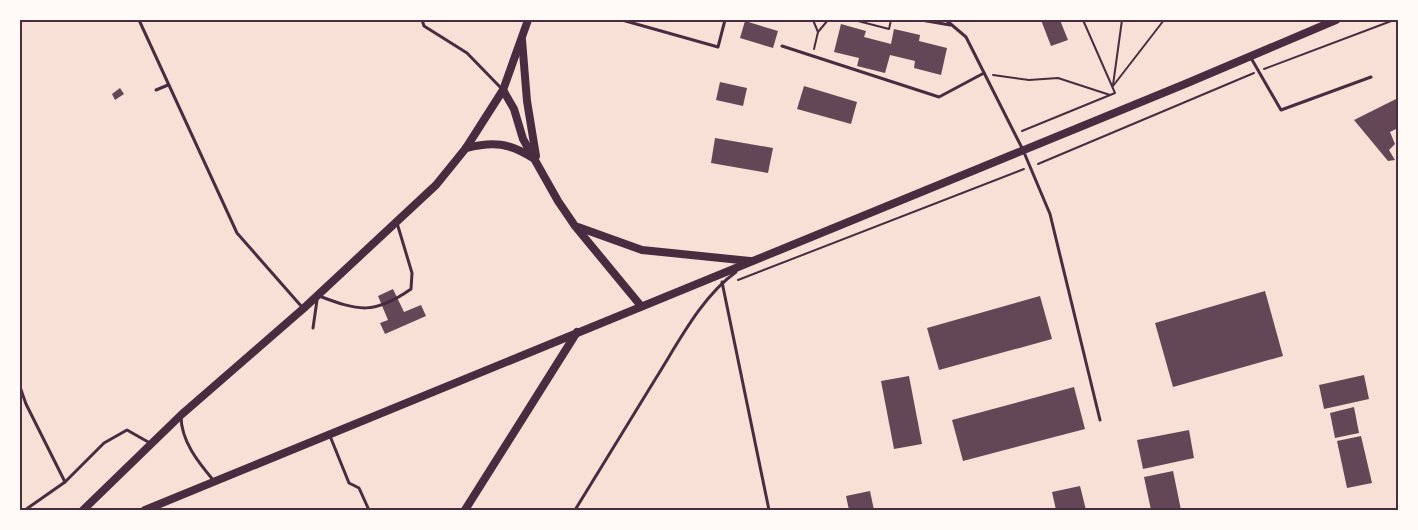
<svg xmlns="http://www.w3.org/2000/svg" width="1418" height="530" viewBox="0 0 1418 530" font-family="Overpass,sans-serif">
<rect width="100%" height="100%" fill="#f7e1d7"/>
<!-- building -->
<g fill="#644757">
<polygon points="1041,20 1060,20 1068,40 1051,46"/>
<polygon points="745,21 778,31 773,48 740,38"/>
<polygon points="841,24 866,31 864,37 891,44 894,29 920,35 919,41 947,48 941,75 914,68 915,61 890,55 885,73 857,66 859,58 834,52"/>
<polygon points="720,82 747,88 743,106 716,100"/>
<polygon points="804,86 857,102 851,124 797,109"/>
<polygon points="120,88 124,94 115,100 112,94"/>
<polygon points="1396,99 1398,100 1398,128 1390,132 1395,144 1389,150 1395,160 1388,161 1354,120"/>
<polygon points="715,138 773,148 768,173 711,163"/>
<polygon points="393,289 404,312 421,305 426,316 385,334 380,323 388,320 378,296"/>
<polygon points="1265,291 1283,356 1173,387 1155,323"/>
<polygon points="1040,296 1052,339 939,370 927,328"/>
<polygon points="1364,375 1369,399 1324,409 1319,385"/>
<polygon points="909,376 922,444 894,449 881,381"/>
<polygon points="1074,387 1085,429 963,461 952,420"/>
<polygon points="1354,407 1359,433 1335,438 1330,413"/>
<polygon points="1189,430 1194,458 1143,469 1137,440"/>
<polygon points="1361,436 1372,483 1347,488 1337,441"/>
<polygon points="1173,471 1181,510 1151,510 1144,477"/>
<polygon points="1080,486 1086,510 1056,510 1052,492"/>
<polygon points="870,491 874,510 849,510 846,496"/>
</g>
<g fill="none" stroke-linecap="round" stroke-linejoin="round">
<!-- path -->
<g stroke="#4a2c40" stroke-width="2">
<polyline points="813,20 818,32"/>
<polyline points="854,20 889,29 891,20"/>
<polyline points="814,49 818,32 828,20"/>
<polyline points="1264,69 1394,20"/>
<polyline points="993,75 1029,80 1058,78 1110,95"/>
<polyline points="1113,85 1122,20"/>
<polyline points="1113,86 1164,20"/>
<polyline points="1022,131 1115,93 1083,20"/>
<polyline points="1038,164 1254,73"/>
<polyline points="738,280 1024,169"/>
</g>
<!-- service -->
<g stroke="#4a2c40" stroke-width="3">
<polyline points="139,20 237,233 302,307"/>
<polyline points="422,20 424,26 467,53 501,88"/>
<polyline points="622,20 718,47 725,20"/>
<polyline points="921,20 950,25"/>
<polyline points="946,20 966,37 1023,150 1050,214 1100,420"/>
<polyline points="782,46 939,97 984,73"/>
<polyline points="1251,58 1281,110 1371,77"/>
<polyline points="156,90 168,85"/>
<polyline points="722,282 769,510"/>
<path d="M 319,296 C 359,311 374,315 411,289 L 412,273 L 397,223"/>
<polyline points="313,328 317,300"/>
<polyline points="20,387 26,404 65,482 25,510"/>
<path d="M 181,416 C 181,441 198,462 214,481"/>
<polyline points="330,436 349,483 359,488 369,510"/>
<polyline points="65,482 104,443 127,430 150,443"/>
<path d="M 575,510 C 602,466 629,422 656,378 C 678,343 702,296 736,272"/>
</g>
<!-- secondary -->
<polyline stroke="#4a2c40" stroke-width="8" points="83,510 181,415 304,308 436,185 466,148 503,90 528,20"/>
<!-- primary -->
<g stroke="#4a2c40" stroke-width="8">
<polyline points="522,40 527,101 536,156"/>
<polyline points="503,90 514,109 523,139 558,201 575,226 641,306"/>
<path d="M 466,148 C 494,141 509,143 533,158"/>
<polyline points="578,227 642,250 750,261"/>
<polyline points="145,510 1185,84 1336,20"/>
<polyline points="465,510 577,332"/>
</g>
</g>
<!-- border -->
<rect width="1418" height="530" fill="none" stroke="#fffaf5" stroke-width="42"/>
<rect x="21" y="21" width="1376" height="488" fill="none" stroke="#4a2c40" stroke-width="2"/>
</svg>
